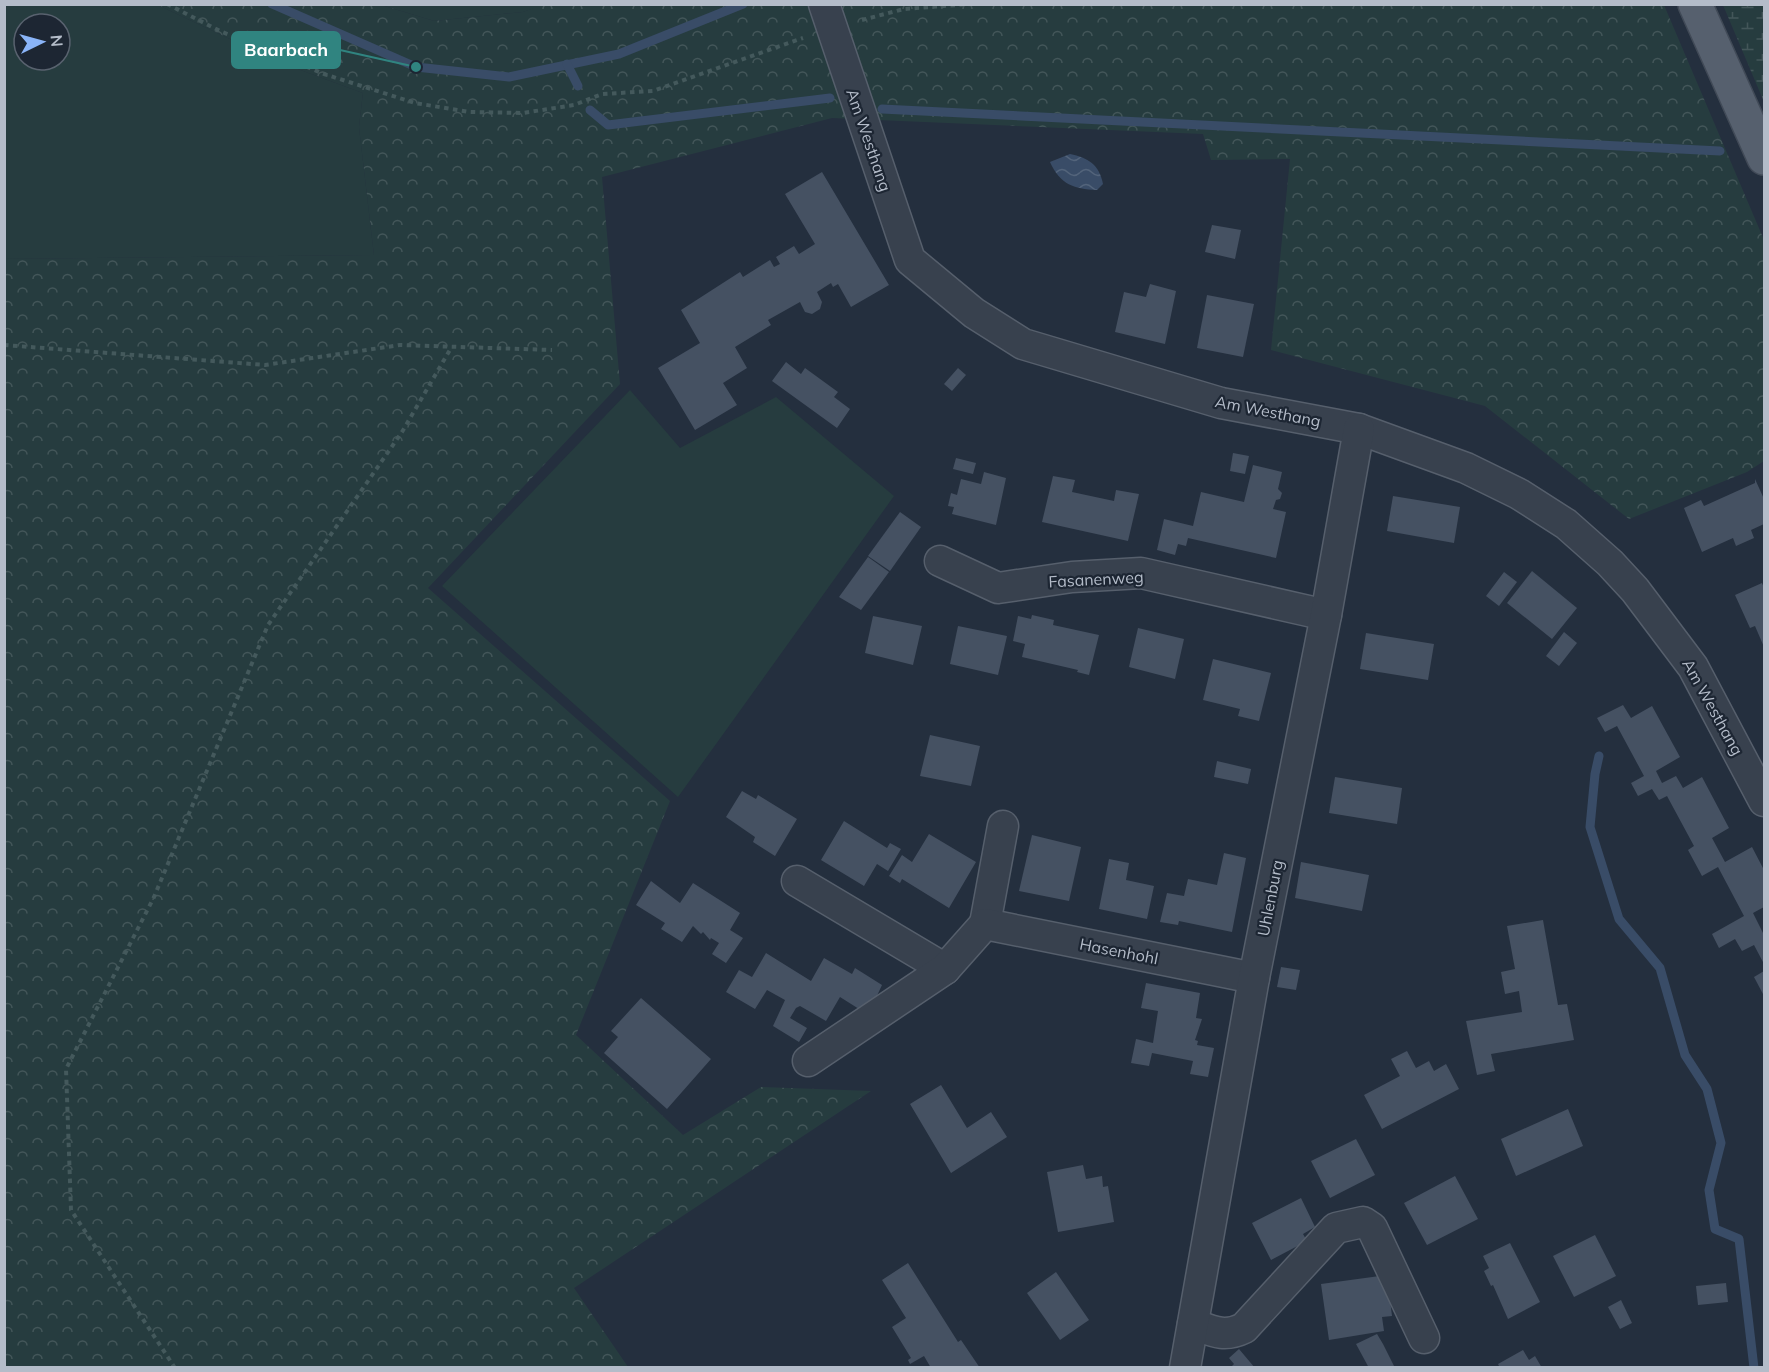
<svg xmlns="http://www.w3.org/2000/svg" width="1769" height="1372" viewBox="0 0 1769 1372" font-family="Mulish,sans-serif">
<defs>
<pattern id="forest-crowns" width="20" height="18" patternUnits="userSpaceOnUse" patternTransform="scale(1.5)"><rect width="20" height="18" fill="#263c3f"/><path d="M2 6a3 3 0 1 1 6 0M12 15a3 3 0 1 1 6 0" fill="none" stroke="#435659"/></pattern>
<pattern id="wetland-marsh" width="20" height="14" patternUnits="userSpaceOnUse" patternTransform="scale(1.5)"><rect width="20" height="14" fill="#263c3f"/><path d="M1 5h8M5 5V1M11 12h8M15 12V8" fill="none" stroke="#435659"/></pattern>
<pattern id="water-waves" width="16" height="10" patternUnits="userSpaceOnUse" patternTransform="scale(1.5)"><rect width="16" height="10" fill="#394c67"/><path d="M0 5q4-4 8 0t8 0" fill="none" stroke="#53647b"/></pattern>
</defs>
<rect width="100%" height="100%" fill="#242f3e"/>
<!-- green -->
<g fill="#263c3f" fill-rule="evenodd">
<path d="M 4,5 L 158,5 L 279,62 L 363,93 L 359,127 L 374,255 L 5,259 ZM 24,24 L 60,24 L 60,60 L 24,60 Z"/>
<polygon points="381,5 545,5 523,12 434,21"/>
<polygon points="630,390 680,448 776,397 894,496 678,797 442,586"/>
</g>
<!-- forest -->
<polygon fill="url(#forest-crowns)" points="545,4 1664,5 1764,240 1764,461 1747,472 1629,519 1485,406 1271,350 1290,159 1211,160 1203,134 832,118 602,177 620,384 428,588 670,801 576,1035 683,1135 761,1087 871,1091 574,1288 628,1367 5,1367 4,259 374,255 359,127 363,93 279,62 158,5 381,5 434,21 523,12"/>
<!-- wetland -->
<polygon fill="url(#wetland-marsh)" points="1723,5 1764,5 1764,102"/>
<!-- water -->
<path fill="url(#water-waves)" d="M 1070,154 C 1088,158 1099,164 1103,184 L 1097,190 C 1073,189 1060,184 1050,162 Z"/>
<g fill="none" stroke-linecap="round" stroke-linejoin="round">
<!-- stream -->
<g stroke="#394c67" stroke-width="9">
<polyline points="272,4 416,67 509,77 619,54 743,4"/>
<polyline points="567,64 578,86"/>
<polyline points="882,109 1720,151"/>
<polyline points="590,110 608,125 830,98"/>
<polyline points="1599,756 1595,774 1590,827 1619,919 1660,968 1685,1055 1707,1089 1721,1143 1709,1190 1715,1229 1739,1239 1754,1368"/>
</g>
</g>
<!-- building -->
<g fill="#455162">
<polygon points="822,172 889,285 851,307 838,284 833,287 831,283 817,292 822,302 820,309 812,314 805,312 800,302 768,320 771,325 735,347 747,368 723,383 737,405 695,430 658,368 700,343 681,310 740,272 743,277 770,260 774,267 780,264 776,257 794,246 799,254 815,244 785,194"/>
<polygon points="1212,225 1241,230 1235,259 1205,252"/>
<polygon points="1150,284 1176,291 1165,344 1115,332 1124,292 1146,297"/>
<polygon points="1207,295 1254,304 1243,357 1197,348"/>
<polygon points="786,362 801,374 805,368 838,392 834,397 850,409 837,428 772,381"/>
<polygon points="958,368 966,375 952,391 944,384"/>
<polygon points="1233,453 1249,456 1245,474 1230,471"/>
<polygon points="956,458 976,463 973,474 953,469"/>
<polygon points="1253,465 1282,472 1278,489 1282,493 1280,499 1276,500 1273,509 1286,512 1276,558 1188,538 1186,546 1178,544 1175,555 1157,550 1164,519 1193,526 1201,492 1244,502"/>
<polygon points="984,472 1006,478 996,525 952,514 954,507 948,506 951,493 957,495 961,479 981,484"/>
<polygon points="1053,476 1075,480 1072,492 1114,501 1116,490 1139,494 1128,541 1042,522"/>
<polygon points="1755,479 1764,499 1764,524 1751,530 1754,538 1736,546 1733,538 1702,552 1684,508 1701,500 1704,506 1755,483"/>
<polygon points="1393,496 1460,507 1454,543 1387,531"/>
<polygon points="900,512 921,527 890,571 868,556"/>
<polygon points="868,557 889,572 861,610 839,597"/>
<polygon points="1532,571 1577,608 1552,639 1507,603"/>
<polygon points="1504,572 1517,582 1499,606 1486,596"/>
<polygon points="1762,583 1764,588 1764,647 1755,626 1750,628 1735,595"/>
<polygon points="1032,615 1054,620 1053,625 1099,635 1089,675 1077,672 1078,670 1022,657 1025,644 1013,641 1018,616 1031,619"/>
<polygon points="873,616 922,626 913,665 865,653"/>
<polygon points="958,626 1007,636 998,675 950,664"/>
<polygon points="1138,628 1184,639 1175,679 1129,667"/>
<polygon points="1564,632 1577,643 1559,666 1546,656"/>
<polygon points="1366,633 1434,644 1428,680 1360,669"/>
<polygon points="1213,659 1271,673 1259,721 1238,716 1240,709 1203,700"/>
<polygon points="1623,705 1631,718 1652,706 1680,757 1656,771 1662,783 1676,776 1683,788 1702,777 1729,828 1712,838 1725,862 1752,847 1764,870 1764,907 1753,913 1764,935 1764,964 1754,945 1742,951 1735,939 1719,948 1712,934 1744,916 1718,867 1702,876 1688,850 1694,846 1667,796 1659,800 1652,789 1638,796 1631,783 1644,776 1617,726 1605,732 1597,718"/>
<polygon points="930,735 980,746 971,786 920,776"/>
<polygon points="1217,761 1251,769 1248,784 1214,777"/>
<polygon points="1335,777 1402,788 1397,824 1329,813"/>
<polygon points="742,791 756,799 758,795 797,819 775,856 753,842 755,837 726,817"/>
<polygon points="844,821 887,848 890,843 901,849 888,871 877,864 864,886 821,860"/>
<polygon points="929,834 976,862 949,908 902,879 900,883 889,876 902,855 912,862"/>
<polygon points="1032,835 1081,847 1069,901 1019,891"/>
<polygon points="1224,853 1246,858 1232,932 1179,921 1178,925 1160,922 1167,893 1184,896 1188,879 1217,885"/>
<polygon points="1109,859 1129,863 1126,880 1154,886 1147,919 1099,909"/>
<polygon points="1301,862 1369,875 1362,911 1295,898"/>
<polygon points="651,881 680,903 693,883 740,913 730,930 743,938 726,963 712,954 719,943 711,938 710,940 703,932 701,934 693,926 682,942 661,929 665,923 636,905"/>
<polygon points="1543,920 1558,1005 1567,1004 1574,1040 1491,1054 1495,1071 1477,1075 1466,1021 1522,1012 1519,991 1505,994 1501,972 1515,969 1507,926"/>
<polygon points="766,953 811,981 824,958 852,974 855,968 882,985 875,1000 859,1009 840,997 826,1021 800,1006 796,1008 790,1018 807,1028 799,1042 773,1026 785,1000 767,990 755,1009 726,992 739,970 752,977"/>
<polygon points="1281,967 1300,970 1296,990 1277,987"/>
<polygon points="1764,971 1764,996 1754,977"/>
<polygon points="1146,983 1200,993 1196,1018 1202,1019 1195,1040 1198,1041 1197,1045 1214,1048 1208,1077 1190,1074 1193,1061 1152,1053 1149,1066 1131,1063 1136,1039 1153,1043 1158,1011 1141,1008"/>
<polygon points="641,998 711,1059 667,1109 604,1053 618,1037 611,1031"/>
<polygon points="1407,1051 1416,1068 1429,1061 1434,1071 1446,1064 1459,1089 1382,1129 1364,1095 1400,1076 1391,1059"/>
<polygon points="941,1085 967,1128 991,1112 1007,1137 951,1173 910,1104"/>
<polygon points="1568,1109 1583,1146 1516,1176 1501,1139"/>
<polygon points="1356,1139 1375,1175 1330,1198 1311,1161"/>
<polygon points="1083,1165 1086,1179 1102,1176 1103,1187 1108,1186 1114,1222 1058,1232 1047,1172"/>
<polygon points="1455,1176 1478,1219 1427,1245 1404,1203"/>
<polygon points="1301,1198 1315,1227 1303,1234 1307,1241 1271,1260 1252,1223"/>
<polygon points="1595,1235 1616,1276 1574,1297 1553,1256"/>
<polygon points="1510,1243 1540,1302 1508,1319 1493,1285 1491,1286 1484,1271 1489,1268 1483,1256"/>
<polygon points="908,1263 958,1342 961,1340 980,1368 931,1368 924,1356 910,1364 908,1360 911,1358 892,1327 906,1318 882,1280"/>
<polygon points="1056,1272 1089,1320 1060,1340 1027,1293"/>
<polygon points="1387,1275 1392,1316 1382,1317 1384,1331 1329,1340 1321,1284"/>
<polygon points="1726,1283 1728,1302 1698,1305 1696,1286"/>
<polygon points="1621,1300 1632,1323 1620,1329 1608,1307"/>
<polygon points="1377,1334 1383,1344 1395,1368 1369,1368 1356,1344"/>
<polygon points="1239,1349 1255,1368 1230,1368 1234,1364 1229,1358"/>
<polygon points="1523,1350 1529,1360 1535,1356 1542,1368 1500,1368 1498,1364"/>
</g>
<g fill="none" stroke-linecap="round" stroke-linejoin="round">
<defs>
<g id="minor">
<polyline points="824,4 910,260 974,313 1023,344 1221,403 1359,429 1466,468 1519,494 1566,524 1610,563 1635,590 1693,667 1764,801"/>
<polyline points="940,561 998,588 1072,577 1141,573 1326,615"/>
<polyline points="797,881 945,969"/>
<polyline points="985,924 1003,826"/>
<polyline points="808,1061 945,969 985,924 1254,978"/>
<path d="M 1193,1324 C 1212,1331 1224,1338 1244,1328 L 1336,1228 L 1363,1222 L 1372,1228 L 1424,1338"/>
<polyline points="1185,1368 1254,978 1326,615 1359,429"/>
</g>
<polyline id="major" points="1695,4 1764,158"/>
</defs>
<!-- minor casing -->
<use href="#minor" stroke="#565f6c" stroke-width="33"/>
<!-- major casing -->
<use href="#major" stroke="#414a57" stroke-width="36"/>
<!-- path -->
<g stroke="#44595c" stroke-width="4" stroke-dasharray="4.5 4.5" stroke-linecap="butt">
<polyline points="167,4 220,31 324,74 415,103 469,112 523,113 574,105 602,94 653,91 803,38"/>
<polyline points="862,20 904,9 971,4"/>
<polyline points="4,345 265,365 400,345 552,350"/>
<polyline points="175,1368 71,1210 66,1069 154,897 268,625 402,432 451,348"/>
</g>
<!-- minor -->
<use href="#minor" stroke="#38414e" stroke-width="30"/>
<!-- major -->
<use href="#major" stroke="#56606e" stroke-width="33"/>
</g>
<g text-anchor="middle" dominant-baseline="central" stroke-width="4.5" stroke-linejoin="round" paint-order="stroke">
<!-- street labels -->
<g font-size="16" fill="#b4bcc9" stroke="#1d2633">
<text transform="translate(869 140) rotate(71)">Am Westhang</text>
<text transform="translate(1268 411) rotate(11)">Am Westhang</text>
<text transform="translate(1096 579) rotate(-3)">Fasanenweg</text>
<text transform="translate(1713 707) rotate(61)">Am Westhang</text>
<text transform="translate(1270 898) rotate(-79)">Uhlenburg</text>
<text transform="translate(1119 951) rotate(11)">Hasenhohl</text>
</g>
</g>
<!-- callouts -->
<path fill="none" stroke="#308480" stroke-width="2" d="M416 67L340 50"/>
<circle fill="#308480" stroke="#1d2633" stroke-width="2" cx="416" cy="67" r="6"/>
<rect fill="#308480" stroke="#308480" stroke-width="2" x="232" y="32" width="108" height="36" rx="6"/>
<g font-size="18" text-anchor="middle" font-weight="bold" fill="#fff">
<text x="286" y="56">Baarbach</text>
</g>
<!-- border -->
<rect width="1769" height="1372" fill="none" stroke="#b4bcc9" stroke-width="12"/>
<!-- north arrow -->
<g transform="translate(42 42) rotate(85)"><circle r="28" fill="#1d2633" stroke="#59626f" stroke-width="1.5"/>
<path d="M0-4.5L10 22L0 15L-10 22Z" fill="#8ab4f8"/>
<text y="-9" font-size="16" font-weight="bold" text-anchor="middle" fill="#b4bcc9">N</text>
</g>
</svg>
